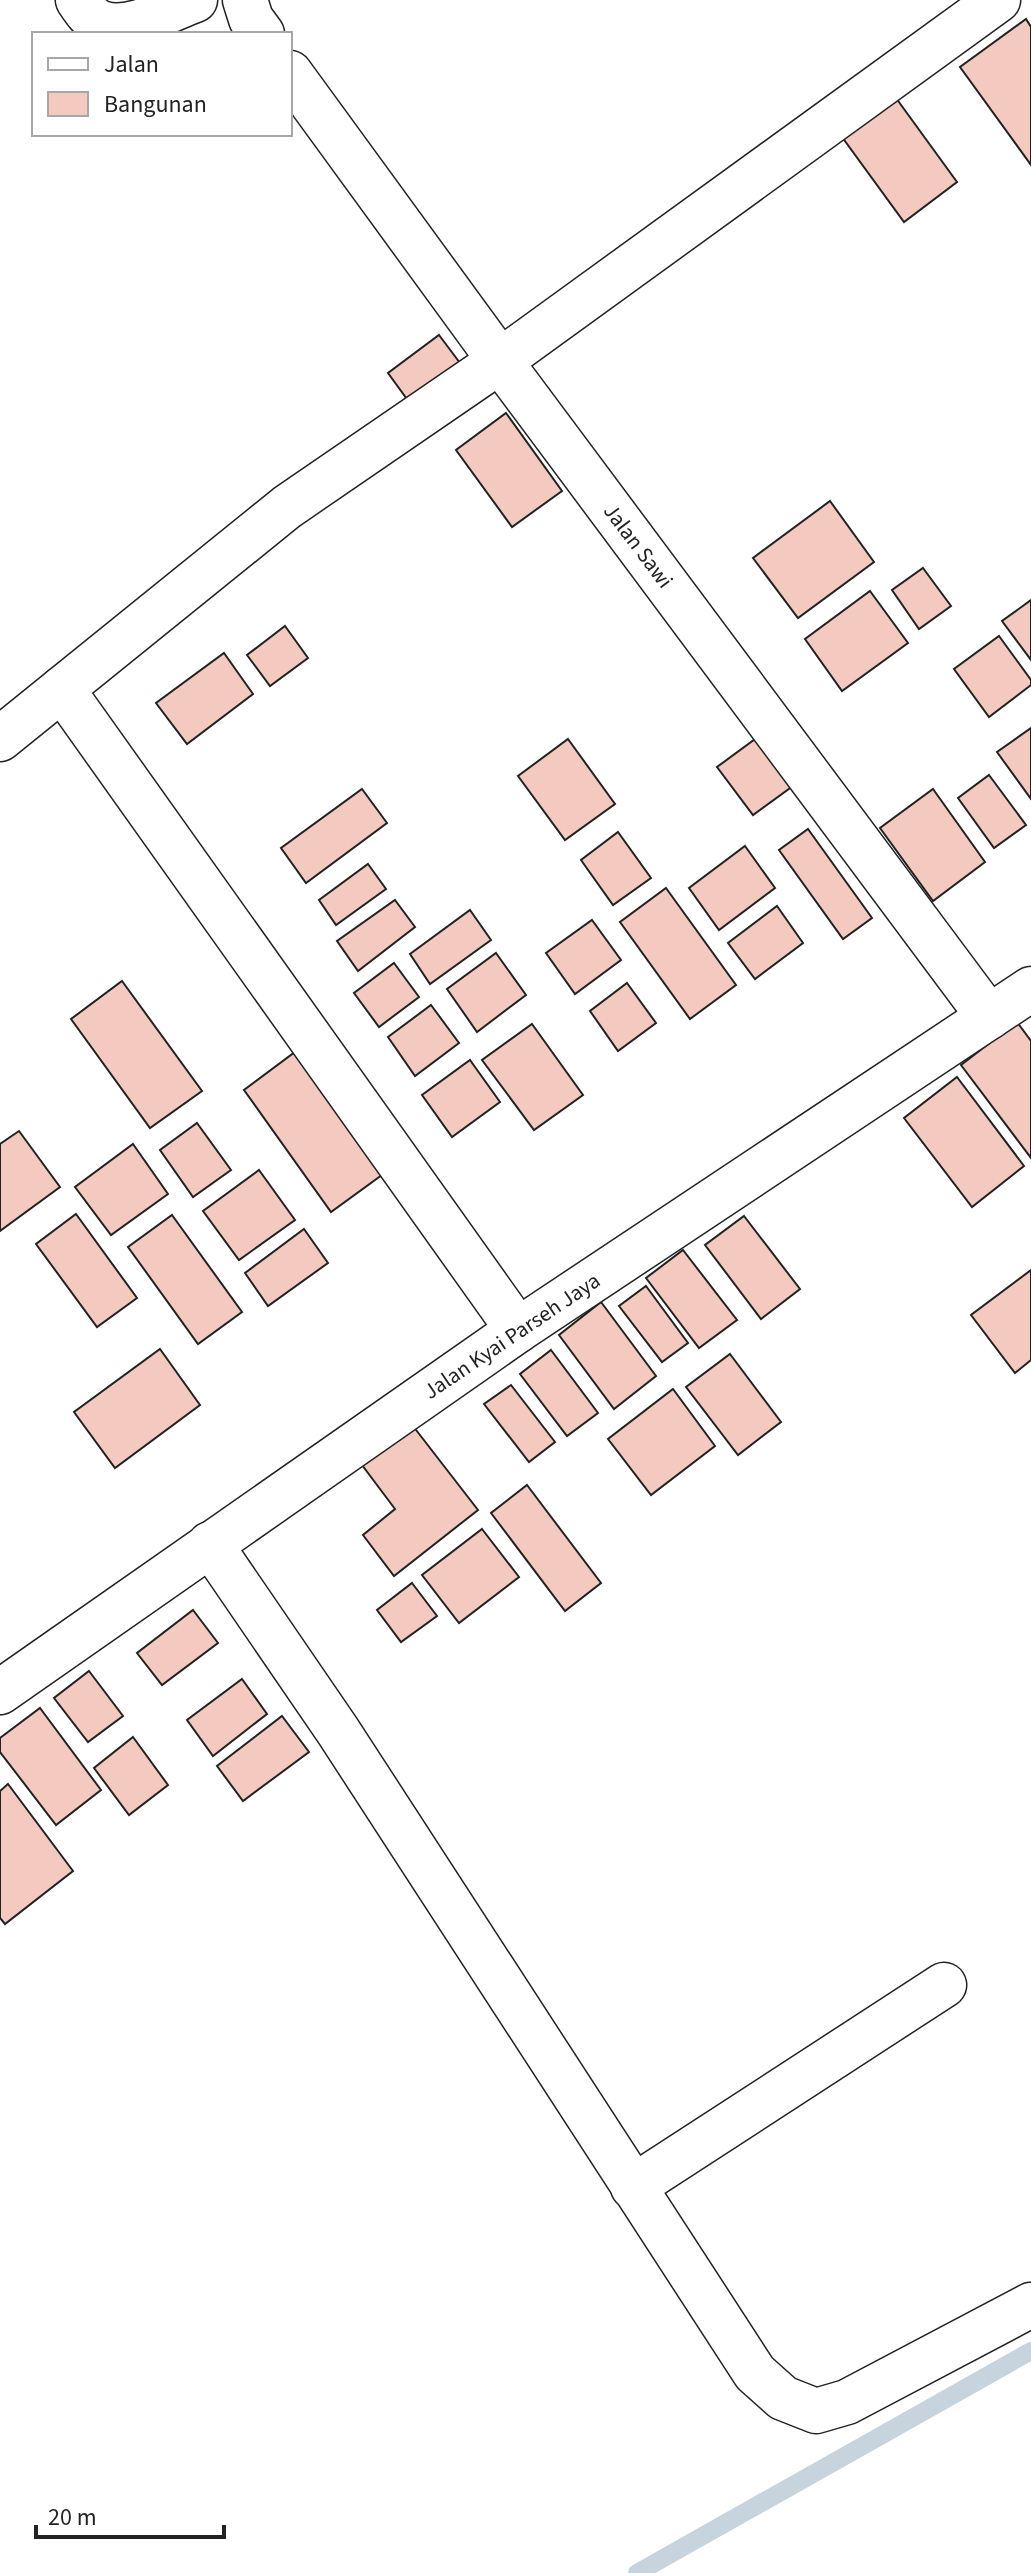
<svg xmlns="http://www.w3.org/2000/svg" width="1031" height="2573" viewBox="0 0 1031 2573" font-family="'Source Sans 3',sans-serif">
<rect width="100%" height="100%" fill="#fff"/>
<g fill="none" stroke-linecap="round" stroke-linejoin="round">
<!-- stream -->
<polyline stroke="#c7d3dd" stroke-width="18" points="637,2573 1031,2351"/>
</g>
<!-- building -->
<g fill="#f3c9c0" stroke="#222" stroke-width="2">
<polygon points="1026,19 1031,27 1031,165 960,67"/>
<polygon points="888,87 957,182 904,222 834,126"/>
<polygon points="439,335 463,367 412,406 388,373"/>
<polygon points="506,413 562,491 512,527 456,450"/>
<polygon points="830,501 874,562 798,618 753,558"/>
<polygon points="923,568 951,606 919,629 892,590"/>
<polygon points="870,591 908,643 842,691 805,639"/>
<polygon points="1031,600 1031,660 1002,621"/>
<polygon points="285,626 308,658 270,686 247,655"/>
<polygon points="999,636 1031,680 1031,685 989,717 954,669"/>
<polygon points="224,653 253,694 187,744 156,703"/>
<polygon points="1031,728 1031,799 997,752"/>
<polygon points="762,734 797,783 753,815 717,767"/>
<polygon points="568,739 615,804 565,840 518,776"/>
<polygon points="989,775 1026,825 994,848 958,798"/>
<polygon points="362,789 387,823 306,883 281,848"/>
<polygon points="933,789 985,862 933,901 880,828"/>
<polygon points="808,829 872,918 843,939 779,850"/>
<polygon points="618,832 651,878 613,905 581,860"/>
<polygon points="745,846 775,888 719,930 689,888"/>
<polygon points="368,864 386,889 336,925 319,900"/>
<polygon points="666,888 736,985 690,1019 620,922"/>
<polygon points="395,900 415,927 358,971 337,941"/>
<polygon points="777,906 803,943 755,979 728,943"/>
<polygon points="470,910 491,940 430,984 410,954"/>
<polygon points="592,920 621,960 575,994 546,953"/>
<polygon points="496,953 526,995 477,1032 447,989"/>
<polygon points="394,963 419,997 379,1027 354,993"/>
<polygon points="122,981 202,1091 150,1128 71,1019"/>
<polygon points="627,983 656,1023 618,1051 590,1011"/>
<polygon points="431,1005 459,1043 415,1076 388,1037"/>
<polygon points="1017,1022 1031,1041 1031,1158 961,1065"/>
<polygon points="532,1024 583,1095 534,1130 482,1060"/>
<polygon points="299,1049 386,1172 331,1212 244,1090"/>
<polygon points="470,1060 500,1102 452,1137 422,1095"/>
<polygon points="957,1077 1024,1166 972,1207 904,1118"/>
<polygon points="197,1123 231,1170 193,1197 160,1150"/>
<polygon points="19,1131 60,1187 0,1231 0,1144"/>
<polygon points="133,1144 168,1194 111,1235 75,1187"/>
<polygon points="259,1170 295,1220 239,1260 203,1211"/>
<polygon points="76,1214 137,1298 97,1327 36,1244"/>
<polygon points="172,1215 242,1312 198,1344 128,1247"/>
<polygon points="744,1216 800,1289 761,1319 705,1245"/>
<polygon points="304,1229 328,1263 268,1306 245,1273"/>
<polygon points="683,1250 737,1320 699,1348 646,1278"/>
<polygon points="1031,1270 1031,1360 1015,1373 971,1315"/>
<polygon points="646,1286 688,1343 662,1362 619,1306"/>
<polygon points="601,1302 656,1376 614,1409 559,1335"/>
<polygon points="160,1349 200,1405 115,1468 74,1412"/>
<polygon points="551,1350 598,1413 567,1436 520,1374"/>
<polygon points="730,1354 781,1422 738,1455 686,1387"/>
<polygon points="511,1385 555,1442 529,1462 484,1404"/>
<polygon points="673,1389 715,1446 651,1495 608,1439"/>
<polygon points="413,1426 478,1510 394,1576 363,1535 395,1509 362,1465"/>
<polygon points="527,1485 601,1583 565,1611 491,1513"/>
<polygon points="482,1529 519,1577 459,1623 422,1575"/>
<polygon points="412,1583 437,1616 401,1642 377,1610"/>
<polygon points="193,1610 218,1643 162,1685 137,1653"/>
<polygon points="89,1671 123,1716 88,1742 54,1698"/>
<polygon points="242,1679 267,1714 213,1756 187,1720"/>
<polygon points="40,1708 101,1790 56,1825 0,1752 0,1738"/>
<polygon points="282,1716 309,1752 243,1801 217,1766"/>
<polygon points="133,1737 168,1785 129,1815 94,1768"/>
<polygon points="8,1784 73,1871 5,1924 0,1918 0,1791"/>
</g>
<g fill="none" stroke-linecap="round" stroke-linejoin="round">
<defs>
<g id="street">
<path d="M 78,0 C 84,9 90,19 101,23 C 130,33 167,10 195,0"/>
<polyline points="245,0 251,19 262,34"/>
<polyline points="290,73 500,361 989,1017"/>
<polyline points="62,689 518,1330"/>
<polyline points="0,739 287,507 500,361 998,0"/>
<polyline points="210,1544 338,1731 755,2373 783,2398 816,2411 847,2402 1031,2305"/>
<polyline points="633,2187 944,1985"/>
</g>
<polyline id="secondary" points="0,1692 518,1330 1031,989"/>
</defs>
<!-- street casing -->
<use href="#street" stroke="#222" stroke-width="47"/>
<!-- secondary casing -->
<use href="#secondary" stroke="#222" stroke-width="47"/>
<!-- street -->
<use href="#street" stroke="#fff" stroke-width="44"/>
<!-- secondary -->
<use href="#secondary" stroke="#fff" stroke-width="44"/>
</g>
<g text-anchor="middle" dominant-baseline="central" stroke-width="6" stroke-linejoin="round" paint-order="stroke">
<!-- street labels -->
<g font-size="22" fill="#222" stroke="#fff">
<text transform="translate(638 546) rotate(53)">Jalan Sawi</text>
<text transform="translate(512 1336) rotate(-34)">Jalan Kyai Parseh Jaya</text>
</g>
</g>
<!-- legend -->
<rect x="32" y="32" width="260" height="104" fill="#ffffff" stroke="#a7a7a7" stroke-width="2"/>
<rect x="48" y="58" width="40" height="12" fill="#ffffff" stroke="#a7a7a7" stroke-width="2"/>
<text x="104" y="72" font-size="24" fill="#222222">Jalan</text>
<rect x="48" y="92" width="40" height="24" fill="#f3c9c0" stroke="#a7a7a7" stroke-width="2"/>
<text x="104" y="112" font-size="24" fill="#222222">Bangunan</text>
<!-- scale -->
<path d="M36 2525v12h188v-12" fill="none" stroke="#222222" stroke-width="4"/>
<text x="48" y="2525" font-size="24" fill="#222222" stroke="#ffffff" stroke-width="6" paint-order="stroke">20 m</text>
</svg>
